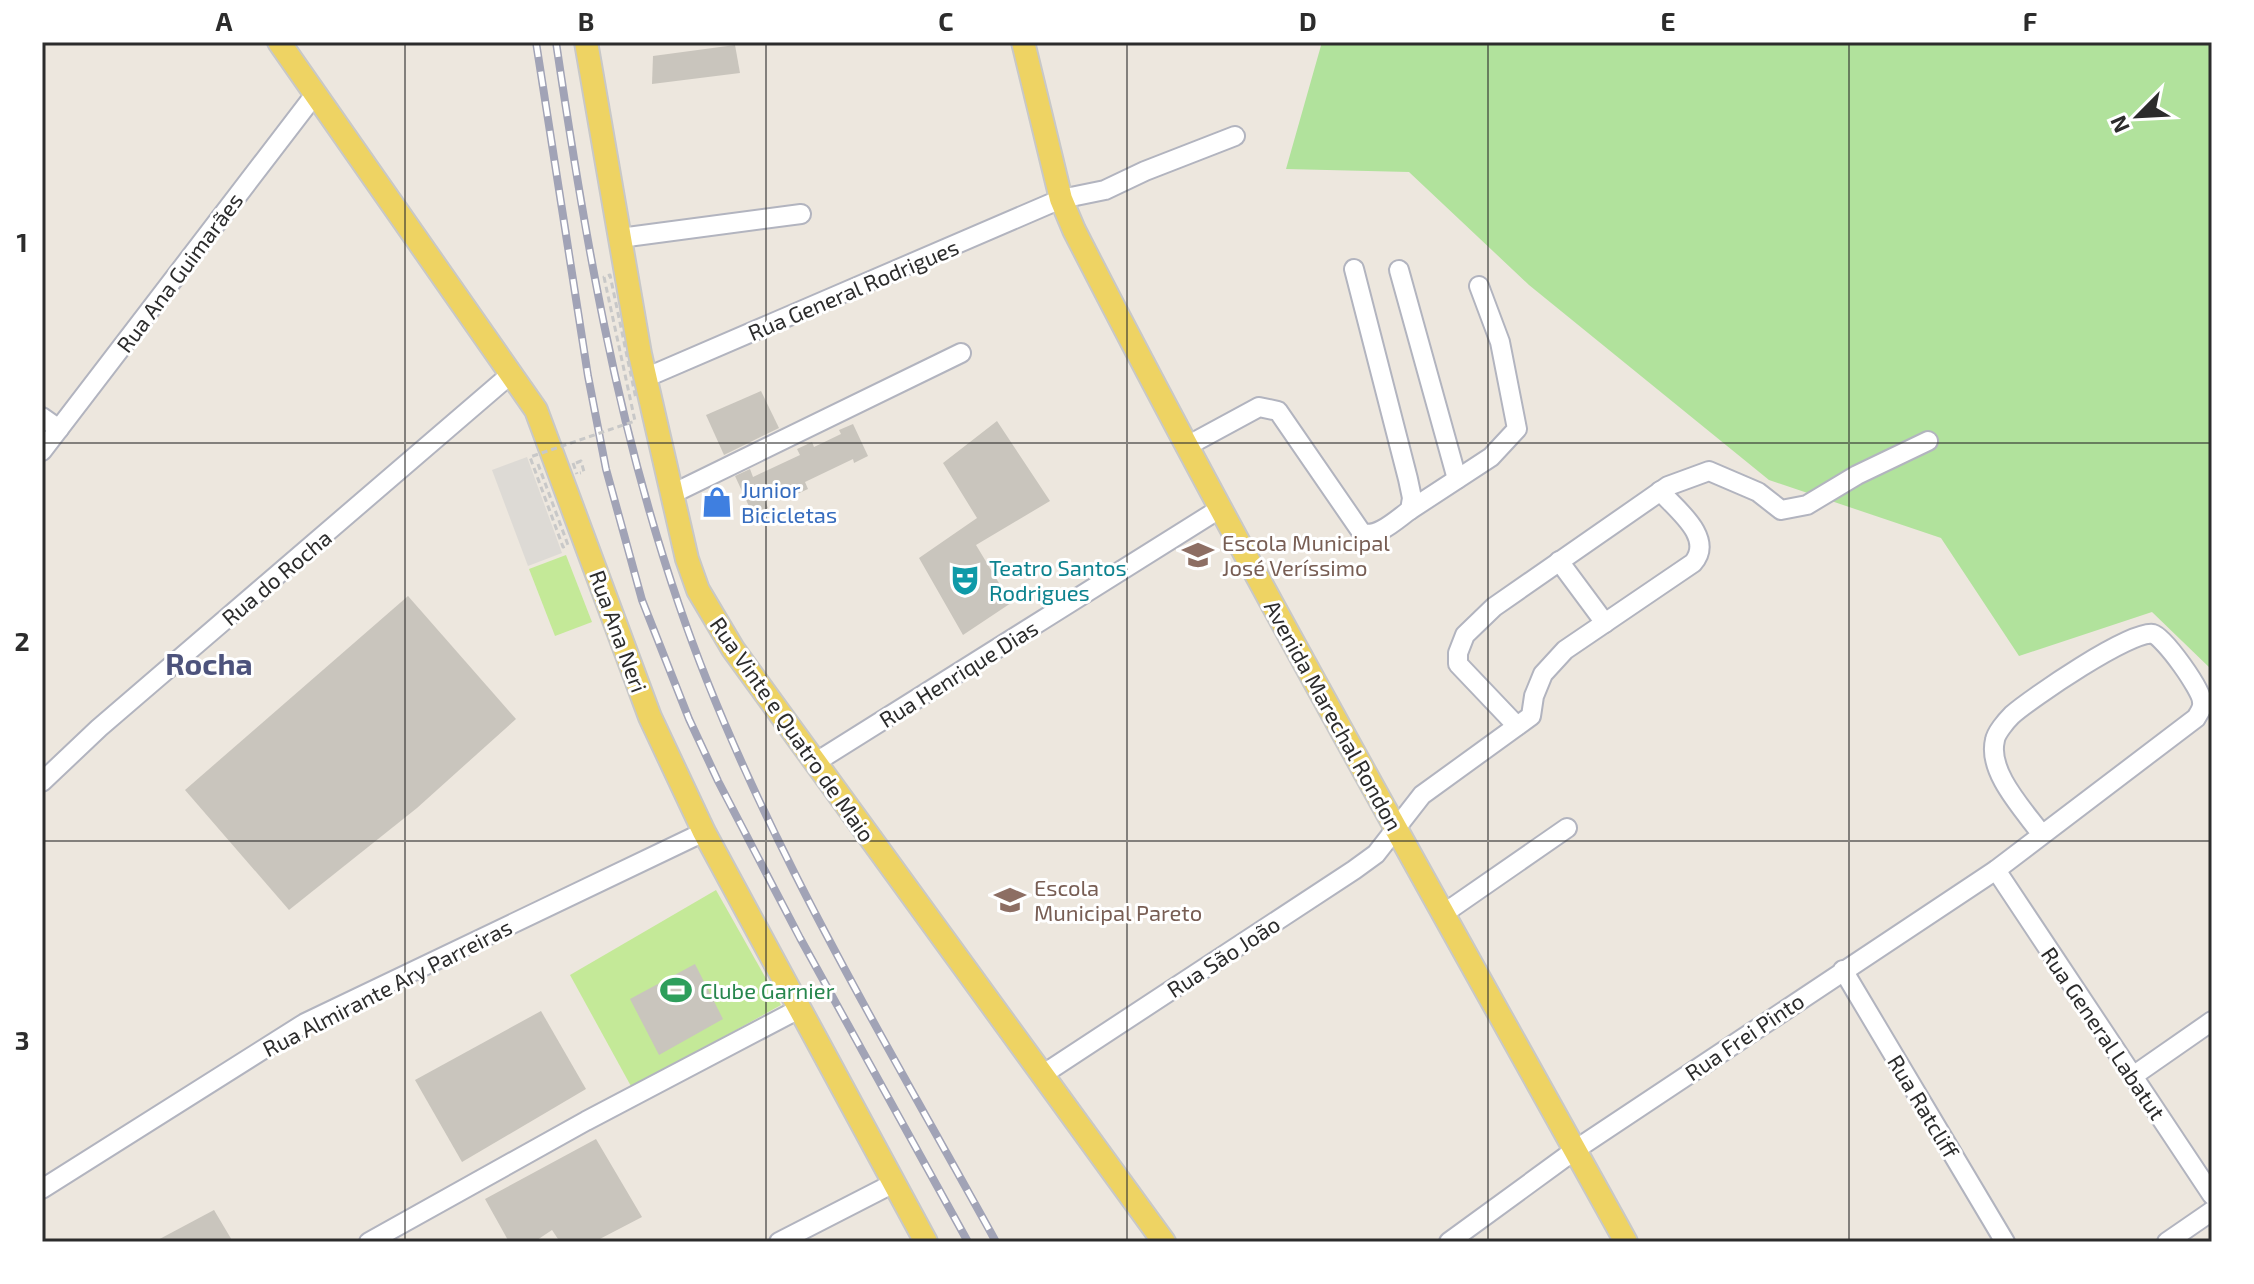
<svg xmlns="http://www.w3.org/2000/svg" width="2254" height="1284" viewBox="0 0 2254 1284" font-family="'Exo 2',sans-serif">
<rect width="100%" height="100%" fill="#ede7de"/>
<!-- green -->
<polygon fill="#b1e29c" points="1322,42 2212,42 2212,670 2152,612 2019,656 1941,538 1769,480 1529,285 1409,172 1286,169"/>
<!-- pitch -->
<g fill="#c4e998">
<polygon points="566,555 592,622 555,636 529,569"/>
<polygon points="716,890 781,1005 632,1088 570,975"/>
</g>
<!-- plaza -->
<polygon fill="#dddad5" points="527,457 562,553 528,566 492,470"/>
<!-- building -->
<g fill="#c9c5bd">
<polygon points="735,45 740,73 652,84 653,56"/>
<polygon points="761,391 779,428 724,455 706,415"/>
<polygon points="997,421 1050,501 976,545 1011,603 963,635 919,558 977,518 943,463"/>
<polygon points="853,424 868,456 854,463 853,459 805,482 808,489 795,495 791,488 765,501 768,508 753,515 735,476 750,469 753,477 800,455 797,449 812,442 814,447 841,434 839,430"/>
<polygon points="408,596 516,719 417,808 289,910 185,790"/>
<polygon points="695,964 723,1019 659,1055 630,999"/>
<polygon points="541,1011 586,1089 462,1162 415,1080"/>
<polygon points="596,1139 642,1217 594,1242 560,1242 552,1230 534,1242 509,1242 485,1199"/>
<polygon points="214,1210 233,1242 154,1242"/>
</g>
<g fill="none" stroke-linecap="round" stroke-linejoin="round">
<defs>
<g id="minor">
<polyline points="620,238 801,214"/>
<polyline points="1399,270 1457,479"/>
<polyline points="645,378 1061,199 1105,190 1145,171 1235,136"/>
<polyline points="42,417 59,429"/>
<path d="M 1187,446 L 1259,407 L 1278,411 L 1362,533 C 1378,538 1397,519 1410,510 L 1412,498 L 1408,479 L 1354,269"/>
<polyline points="42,451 316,93"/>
<polyline points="672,494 961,353"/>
<polyline points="1410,510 1491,457 1517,429 1500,342 1479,286"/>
<polyline points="1559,561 1605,623"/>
<polyline points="1517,726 1458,664 1458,653 1465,635 1494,607 1668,486 1709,471 1758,492 1781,510 1807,505 1857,475 1928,441"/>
<polyline points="816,762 1221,508"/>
<polyline points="42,782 99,728 511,374"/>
<polyline points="1996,870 2212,1195"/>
<polyline points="1443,914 1567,828"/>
<polyline points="1843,970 2005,1242"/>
<path d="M 1042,1075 L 1354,870 L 1376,854 L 1422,795 L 1531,716 L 1534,696 L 1543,674 L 1565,650 L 1693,563 C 1715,538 1676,509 1660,491"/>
<polyline points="2133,1076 2212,1021"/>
<polyline points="42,1189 305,1023 704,832"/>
<polyline points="369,1242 586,1121 799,1009"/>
<polyline points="779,1242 894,1183"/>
<path d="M 1449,1242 L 1575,1150 L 1996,870 L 2196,718 C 2199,713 2203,708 2202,702 C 2202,690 2164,637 2153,634 C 2132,629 2030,699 2012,715 C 2006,721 1996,733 1995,740 C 1987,772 2024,810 2042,835"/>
<polyline points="2167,1242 2212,1211"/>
</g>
<g id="major">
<polyline points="279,42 536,410 650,717 704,832 926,1242"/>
<polyline points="586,42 640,354 687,559 698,590 733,649 1164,1242"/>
<path d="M 1023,42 L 1061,199 L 1074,230 C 1249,572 1440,906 1626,1242"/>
</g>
</defs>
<!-- minor casing -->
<use href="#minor" stroke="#b2b4bf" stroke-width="22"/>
<!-- major casing -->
<use href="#major" stroke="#c8c8c8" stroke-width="26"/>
<!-- path -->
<polyline stroke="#c8c8c8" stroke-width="3" stroke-dasharray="6 4" stroke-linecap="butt" points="576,463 581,461 584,472 580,473"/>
<!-- minor -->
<use href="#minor" stroke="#fff" stroke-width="18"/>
<!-- major -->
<use href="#major" stroke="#eed363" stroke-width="22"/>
<defs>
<g id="rail">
<polyline points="536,42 588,376 606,469 642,600 689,719 718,781 800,938 968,1242"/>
<path d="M 556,42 C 584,232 616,422 679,605 C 754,825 884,1038 996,1242"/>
</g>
</defs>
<!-- rail casing -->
<use href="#rail" stroke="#a1a3b6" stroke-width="8"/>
<!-- rail -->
<use href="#rail" stroke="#fff" stroke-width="5" stroke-dasharray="15" stroke-linecap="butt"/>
<!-- path-bridge -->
<g stroke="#c8c8c8" stroke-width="3" stroke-dasharray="6 4" stroke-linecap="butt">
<polyline points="573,463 577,474"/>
<polyline points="538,464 568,545 563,547 530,457 635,421 604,277 610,275 636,399"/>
</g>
</g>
<!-- grid -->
<path fill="none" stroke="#2c2c2c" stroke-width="2" stroke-opacity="0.55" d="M 405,42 L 405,1242M 766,42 L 766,1242M 1127,42 L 1127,1242M 1488,42 L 1488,1242M 1849,42 L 1849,1242M 42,443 L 2212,443M 42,841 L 2212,841"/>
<!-- icons -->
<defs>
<symbol id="shop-bare" viewBox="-9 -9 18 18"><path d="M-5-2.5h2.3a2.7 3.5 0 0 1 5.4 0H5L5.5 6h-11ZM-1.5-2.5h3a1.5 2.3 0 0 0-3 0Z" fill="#3f7fe0" stroke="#fff" stroke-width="2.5" paint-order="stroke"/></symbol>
<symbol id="school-bare" viewBox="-9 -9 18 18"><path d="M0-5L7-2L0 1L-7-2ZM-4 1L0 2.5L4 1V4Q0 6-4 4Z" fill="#8d6e63" stroke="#fff" stroke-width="2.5" paint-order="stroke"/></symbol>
<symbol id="theatre-bare" viewBox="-9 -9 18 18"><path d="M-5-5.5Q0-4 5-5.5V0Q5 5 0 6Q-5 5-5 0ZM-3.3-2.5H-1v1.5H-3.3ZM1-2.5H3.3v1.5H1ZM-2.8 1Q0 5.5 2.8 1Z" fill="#0f9aa8" stroke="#fff" stroke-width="2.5" paint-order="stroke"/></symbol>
<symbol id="stadium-bare" viewBox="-9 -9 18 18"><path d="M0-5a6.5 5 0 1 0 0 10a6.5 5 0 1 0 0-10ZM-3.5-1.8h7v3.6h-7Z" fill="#2e9e5b" stroke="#fff" stroke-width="2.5" paint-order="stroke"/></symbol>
</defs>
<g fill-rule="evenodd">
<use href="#shop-bare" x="695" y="480" width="44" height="44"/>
<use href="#school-bare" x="1176" y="533" width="44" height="44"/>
<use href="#theatre-bare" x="943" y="558" width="44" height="44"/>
<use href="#school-bare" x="988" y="878" width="44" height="44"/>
<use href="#stadium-bare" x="654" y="968" width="44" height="44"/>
</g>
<g text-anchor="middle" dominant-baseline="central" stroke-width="6" stroke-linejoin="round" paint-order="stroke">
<!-- street labels -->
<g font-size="22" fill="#2c2c2c" stroke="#fff">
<text transform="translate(179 272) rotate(-53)">Rua Ana Guimarães</text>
<text transform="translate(853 289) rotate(-23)">Rua General Rodrigues</text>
<text transform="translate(276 577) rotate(-40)">Rua do Rocha</text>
<text transform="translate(619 631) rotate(70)">Rua Ana Neri</text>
<text transform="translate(958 673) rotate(-32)">Rua Henrique Dias</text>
<text transform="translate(1334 715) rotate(61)">Avenida Marechal Rondon</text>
<text transform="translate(793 729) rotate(55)">Rua Vinte e Quatro de Maio</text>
<text transform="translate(1223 956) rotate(-33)">Rua São João</text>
<text transform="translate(387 987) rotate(-27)">Rua Almirante Ary Parreiras</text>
<text transform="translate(2104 1033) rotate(56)">Rua General Labatut</text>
<text transform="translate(1744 1036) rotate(-34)">Rua Frei Pinto</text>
<text transform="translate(1924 1106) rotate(59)">Rua Ratcliff</text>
</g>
<!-- shop labels -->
<g font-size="22" fill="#366cbe" stroke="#fff" text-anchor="start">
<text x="741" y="489">Junior<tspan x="741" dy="25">Bicicletas</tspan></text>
</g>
<!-- education labels -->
<g font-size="22" fill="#785e54" stroke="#fff" text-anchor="start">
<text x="1222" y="542">Escola Municipal<tspan x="1222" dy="25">José Veríssimo</tspan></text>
<text x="1034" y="887">Escola<tspan x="1034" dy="25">Municipal Pareto</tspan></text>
</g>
<!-- culture labels -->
<g font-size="22" fill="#0d838f" stroke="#fff" text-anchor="start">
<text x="989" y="567">Teatro Santos<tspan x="989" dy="25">Rodrigues</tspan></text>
</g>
<!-- leisure labels -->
<g font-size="22" fill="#27864d" stroke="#fff" text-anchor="start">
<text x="700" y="990">Clube Garnier</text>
</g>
<!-- district labels -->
<g font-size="30" font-weight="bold" fill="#4d537c" stroke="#fff">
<text x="209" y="663">Rocha</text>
</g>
</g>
<!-- border -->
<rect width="2254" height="1284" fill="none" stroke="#ffffff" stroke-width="88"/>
<!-- north arrow -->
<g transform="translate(2138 116) rotate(246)" stroke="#ffffff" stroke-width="6" paint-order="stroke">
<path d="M0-6L14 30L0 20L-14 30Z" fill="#2c2c2c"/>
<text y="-12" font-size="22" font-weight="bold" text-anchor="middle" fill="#2c2c2c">N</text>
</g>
<rect x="44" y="44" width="2166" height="1196" fill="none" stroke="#2c2c2c" stroke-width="3"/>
<g font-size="26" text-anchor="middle" font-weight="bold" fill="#2c2c2c">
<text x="224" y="31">A</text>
<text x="586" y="31">B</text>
<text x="946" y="31">C</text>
<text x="1308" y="31">D</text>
<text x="1668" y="31">E</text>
<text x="2030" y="31">F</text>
<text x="22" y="252">1</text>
<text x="22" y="651">2</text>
<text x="22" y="1050">3</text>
</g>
</svg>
